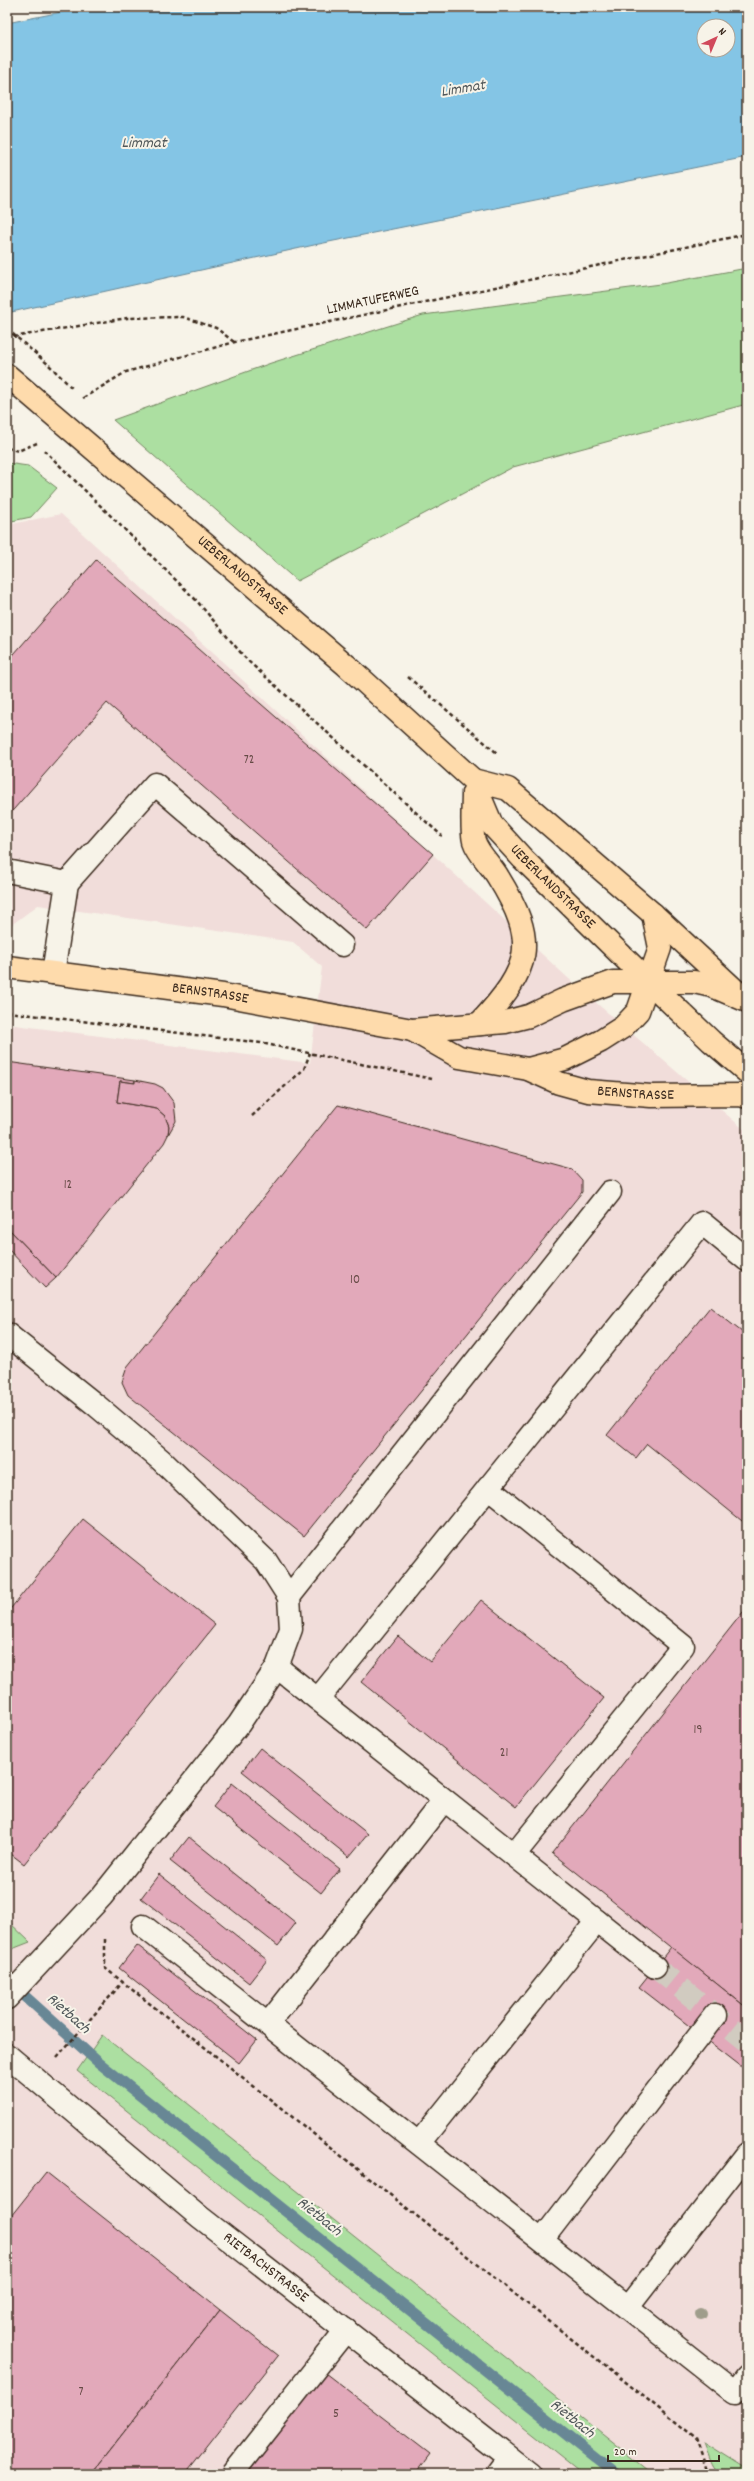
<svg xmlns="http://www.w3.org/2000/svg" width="754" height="2481" viewBox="0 0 754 2481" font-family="Dekko,sans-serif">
<rect width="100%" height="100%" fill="#f7f3e8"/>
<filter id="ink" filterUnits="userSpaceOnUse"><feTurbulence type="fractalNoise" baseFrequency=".025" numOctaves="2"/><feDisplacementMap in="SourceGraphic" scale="8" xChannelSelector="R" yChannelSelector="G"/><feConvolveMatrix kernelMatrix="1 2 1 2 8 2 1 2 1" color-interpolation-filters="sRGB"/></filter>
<g filter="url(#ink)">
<!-- built -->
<polygon fill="#f1ddda" points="61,514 580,989 747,1132 747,2474 7,2474 7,1024 310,1063 322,967 293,942 38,905 10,926 7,926 7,525"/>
<!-- green -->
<g fill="#acdfa1" stroke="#748460">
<polygon points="747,268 747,404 513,467 297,581 113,420 271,363 423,315 661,284"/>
<polygon points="7,463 28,466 57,488 31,517 7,522"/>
<polygon points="7,1920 30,1942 7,1951"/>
<polygon points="102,2035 652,2474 583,2474 77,2071"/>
<path d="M 704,2442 L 747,2469 L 747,2474 C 712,2474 716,2474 704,2442 Z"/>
</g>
<!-- water -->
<path fill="#84c5e5" stroke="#678795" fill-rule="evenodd" d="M 86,7 L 747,7 L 747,157 L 314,245 L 7,313 L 7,23 ZM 704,26 L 728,26 L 728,50 L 704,50 Z"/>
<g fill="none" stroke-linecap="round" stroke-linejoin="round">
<!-- stream -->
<polyline stroke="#678795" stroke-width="11" points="7,1980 98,2062 616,2474"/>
</g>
<!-- building -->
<g fill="#e2a9ba" stroke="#3b2a1e">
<polygon points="96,560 433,854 367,930 107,703 7,817 7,662"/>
<polygon points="7,1062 135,1080 135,1083 120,1081 117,1102 157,1109 165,1116 169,1126 168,1135 164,1143 56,1278 7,1227"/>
<polygon points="135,1080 155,1084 163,1088 174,1103 176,1121 168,1135 169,1126 165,1116 157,1109 117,1102 120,1081 135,1083"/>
<polygon points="338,1105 572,1169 582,1180 582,1192 304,1536 128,1395 122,1382 127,1367"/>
<polygon points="7,1227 56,1278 45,1288 7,1248"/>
<polygon points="710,1307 747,1336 747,1525 647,1444 636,1458 607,1435"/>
<polygon points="83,1519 215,1625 24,1864 7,1851 7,1613"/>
<polygon points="481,1600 604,1698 516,1807 361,1682 398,1636 430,1662"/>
<polygon points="747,1607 747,2008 552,1853"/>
<polygon points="260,1748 368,1834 349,1857 242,1771"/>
<polygon points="232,1783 340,1869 321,1893 213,1807"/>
<polygon points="189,1837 296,1923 278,1946 170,1861"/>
<polygon points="159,1874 267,1960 249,1983 141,1898"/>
<polygon points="137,1945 257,2040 239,2063 119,1968"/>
<polygon points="671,1947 747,2008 747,2071 639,1987"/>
<polygon points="46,2172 220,2310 91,2474 7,2474 7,2221"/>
<polygon points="220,2310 278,2356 185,2474 91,2474"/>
<polygon points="325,2373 430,2454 415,2474 247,2474"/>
</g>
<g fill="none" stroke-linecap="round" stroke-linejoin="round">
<!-- minor-tunnel -->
<polyline stroke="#d1cbc0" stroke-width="22" stroke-dasharray="22 11" stroke-linecap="butt" points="655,1967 747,2041"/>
<defs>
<g id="minor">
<polyline points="7,871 67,883 53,973"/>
<polyline points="67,883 155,784 342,945"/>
<polyline points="7,1334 97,1406 161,1460 266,1561 289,1597 291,1629 277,1667 239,1724 102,1896 7,1998"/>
<polyline points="488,1488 683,1646 514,1855"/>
<polyline points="289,1597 610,1192"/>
<polyline points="277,1667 655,1967"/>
<polyline points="318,1699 702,1223 747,1260"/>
<polyline points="143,1926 735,2393 747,2377"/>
<polyline points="268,2024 444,1800"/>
<path id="s1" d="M 7,2055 L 200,2217 L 530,2474"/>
<polyline points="419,2143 597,1921"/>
<polyline points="542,2240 715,2015"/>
<polyline points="628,2307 747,2154"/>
<polyline points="232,2474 346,2330"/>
<polyline points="497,2474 509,2458"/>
</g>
<g id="major">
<path id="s2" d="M 7,375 L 346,665 L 473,780 L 492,825 L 523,859 L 649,982 L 711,1041 L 747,1072"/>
<polyline points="473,780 508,789 653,914 737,992"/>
<path d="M 473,793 C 473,805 471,831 474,841 C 478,854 492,866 498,877 C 539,943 531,968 479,1024"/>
<path id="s3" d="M 7,967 L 223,995 L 412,1030 L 505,1022 L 529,1016 L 563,1000 L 613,982 L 694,982 L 712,986 L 747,1001"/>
<path id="s4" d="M 412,1030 L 459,1057 L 528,1069 L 559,1083 L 588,1091 L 651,1096 L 740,1095 L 747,1097"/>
<polyline points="528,1069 565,1059 601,1041 623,1027 638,1011 660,948 653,914"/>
</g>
</defs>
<!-- minor casing -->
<use href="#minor" stroke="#3b2a1e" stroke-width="25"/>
<!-- major casing -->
<use href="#major" stroke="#3b2a1e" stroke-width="25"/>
<!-- path -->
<g stroke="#3b2a1e" stroke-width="2.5" stroke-dasharray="4 3" stroke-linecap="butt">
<polyline points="7,338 127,318 183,317 216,328 234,342"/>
<polyline points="49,365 72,388"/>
<polyline points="83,398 126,372 235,342 747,234"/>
<polyline points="7,448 18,451 37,443"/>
<polyline points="44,450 196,600 247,660 442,836"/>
<polyline points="408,677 497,753"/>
<polyline points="7,1012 261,1043 432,1079"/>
<polyline points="252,1116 304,1069 310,1053"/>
<polyline points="105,1939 105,1968 696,2438 708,2472 711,2474"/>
<polyline points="57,2057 122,1983"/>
</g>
<!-- minor -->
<use href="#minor" stroke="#f7f3e8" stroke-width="22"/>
<!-- major -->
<use href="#major" stroke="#fedbac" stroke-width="22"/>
<!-- path-bridge -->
<polyline stroke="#3b2a1e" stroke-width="2.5" stroke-dasharray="4 3" stroke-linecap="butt" points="7,329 49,365"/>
</g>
<!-- trees -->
<circle fill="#9f9d8b" cx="701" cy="2314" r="6"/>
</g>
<g text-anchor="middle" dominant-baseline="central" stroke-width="4" stroke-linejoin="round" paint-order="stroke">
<!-- number labels -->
<g font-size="13" fill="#654a45">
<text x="249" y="760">72</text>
<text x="68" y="1185">12</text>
<text x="355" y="1280">10</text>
<text x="698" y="1730">19</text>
<text x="504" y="1753">21</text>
<text x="81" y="2392">7</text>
<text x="336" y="2414">5</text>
</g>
<!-- street labels -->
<g font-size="15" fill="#3b2a1e" stroke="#f7f3e8">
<text transform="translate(373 301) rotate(-12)">LIMMATUFERWEG</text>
<text stroke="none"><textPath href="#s2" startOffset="309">UEBERLANDSTRASSE</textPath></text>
<text stroke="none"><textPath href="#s2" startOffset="753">UEBERLANDSTRASSE</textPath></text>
<text stroke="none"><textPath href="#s3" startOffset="205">BERNSTRASSE</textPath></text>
<text stroke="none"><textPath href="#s4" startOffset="236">BERNSTRASSE</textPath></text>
<text stroke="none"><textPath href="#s1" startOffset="335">RIETBACHSTRASSE</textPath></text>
</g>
<!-- water labels -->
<g font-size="16" font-style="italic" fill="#51585a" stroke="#f7f3e8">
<text transform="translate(463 89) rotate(-9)">Limmat</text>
<text x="144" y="143">Limmat</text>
<text transform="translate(68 2014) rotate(42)">Rietbach</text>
<text transform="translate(319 2217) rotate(39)">Rietbach</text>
<text transform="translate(572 2419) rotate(39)">Rietbach</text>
</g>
</g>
<!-- margin -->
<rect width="754" height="2481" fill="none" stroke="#f7f3e8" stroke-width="24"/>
<rect x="12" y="12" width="730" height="2457" fill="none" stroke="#3b2a1e" stroke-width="1.5" filter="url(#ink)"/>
<!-- north arrow -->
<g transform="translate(716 38) rotate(44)"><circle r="19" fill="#f7f3e8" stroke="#aca397"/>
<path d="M0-3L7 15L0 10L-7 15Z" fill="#d1495b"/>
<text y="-6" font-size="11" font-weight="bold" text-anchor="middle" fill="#3b2a1e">N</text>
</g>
<!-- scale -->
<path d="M608 2455v6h111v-6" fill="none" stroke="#3b2a1e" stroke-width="2"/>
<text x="614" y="2455" font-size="12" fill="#3b2a1e" stroke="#f7f3e8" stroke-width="3" paint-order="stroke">20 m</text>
</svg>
